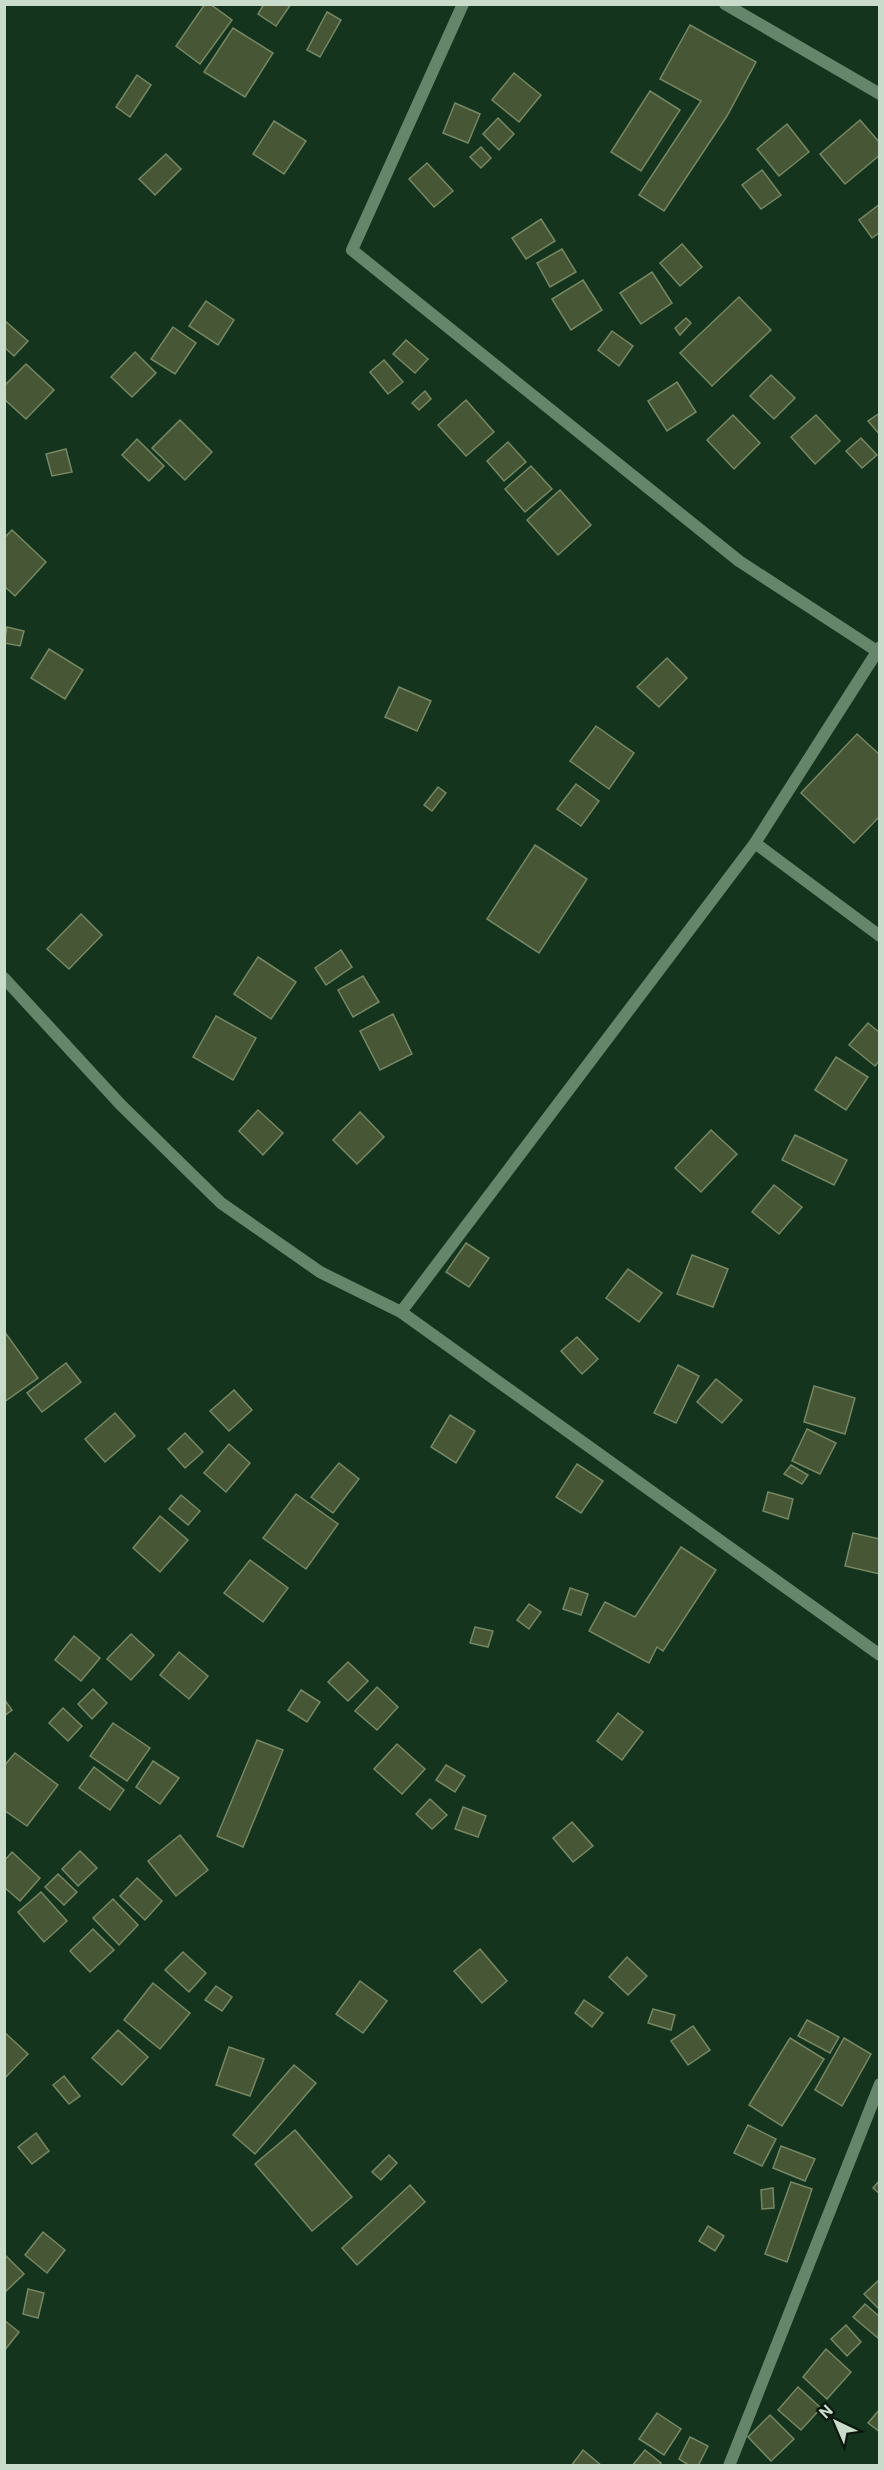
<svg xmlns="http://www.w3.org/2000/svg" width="884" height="2470" viewBox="0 0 884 2470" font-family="Roboto,sans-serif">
<rect width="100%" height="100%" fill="#15341d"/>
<!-- building -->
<g fill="#475735" stroke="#758763" stroke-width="1.5">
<polygon points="205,4 210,4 232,20 200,64 176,46"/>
<polygon points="264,4 291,4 276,26 258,14"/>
<polygon points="327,12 341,20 320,57 307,50"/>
<polygon points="690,25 756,62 727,116 664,211 639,195 701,101 660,79"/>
<polygon points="233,28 273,53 245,97 204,72"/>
<polygon points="514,73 541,95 519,122 492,100"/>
<polygon points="137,75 151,85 130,117 116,107"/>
<polygon points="650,91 680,110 641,171 611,152"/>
<polygon points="455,103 480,114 468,143 443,133"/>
<polygon points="498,118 514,134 499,150 483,134"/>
<polygon points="860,120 880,143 880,155 845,184 820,154"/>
<polygon points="274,121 306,141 284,174 253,154"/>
<polygon points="787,124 809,152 779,176 757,149"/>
<polygon points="481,147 491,158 481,168 470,157"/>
<polygon points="166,154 181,169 155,195 139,179"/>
<polygon points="427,163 453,191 434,207 409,179"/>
<polygon points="762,170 781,195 761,209 742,185"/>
<polygon points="880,204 880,232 872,238 859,220"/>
<polygon points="541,219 555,241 526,259 512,238"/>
<polygon points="682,244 702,267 680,286 660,263"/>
<polygon points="562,249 576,272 550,287 537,263"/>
<polygon points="652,272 672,303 641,324 620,293"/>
<polygon points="583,280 602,310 571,330 552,299"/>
<polygon points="739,297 771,330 712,386 680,353"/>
<polygon points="206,301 234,320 218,345 189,326"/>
<polygon points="686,318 691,323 680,335 675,328"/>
<polygon points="4,320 28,341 14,356 4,347"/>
<polygon points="173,327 196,343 175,374 151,359"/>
<polygon points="612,331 633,346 619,366 598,350"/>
<polygon points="406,340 428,359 415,373 393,354"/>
<polygon points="135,352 156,373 132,397 111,377"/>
<polygon points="384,360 403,382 388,394 370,372"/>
<polygon points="26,364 54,390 26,419 4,399 4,386"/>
<polygon points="771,375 795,398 774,419 750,396"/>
<polygon points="677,382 696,412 667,431 648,401"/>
<polygon points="425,391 431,399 419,410 412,403"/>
<polygon points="466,400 494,432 466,456 438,425"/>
<polygon points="880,413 880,435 868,421"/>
<polygon points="733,415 760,443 734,469 707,440"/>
<polygon points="816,415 840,441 815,464 791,437"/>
<polygon points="180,420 212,452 185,480 152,448"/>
<polygon points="861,438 877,455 862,468 846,451"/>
<polygon points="137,439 164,466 149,481 122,455"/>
<polygon points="508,442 526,462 504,481 487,461"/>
<polygon points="66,449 72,472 52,476 46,454"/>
<polygon points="531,466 552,489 525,512 505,489"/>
<polygon points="560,490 591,525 558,555 527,520"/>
<polygon points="12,530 46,562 15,596 4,586 4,538"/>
<polygon points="7,627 24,631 20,646 4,643"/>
<polygon points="49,649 83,670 65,699 31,678"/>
<polygon points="667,658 687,678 659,707 637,687"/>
<polygon points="399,687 431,701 417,731 385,717"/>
<polygon points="596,726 634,753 609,789 570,761"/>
<polygon points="857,734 880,755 880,816 854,843 801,793"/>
<polygon points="576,784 599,801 581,826 557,809"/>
<polygon points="438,787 446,793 432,811 424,805"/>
<polygon points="535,845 587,879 539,953 487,919"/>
<polygon points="81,914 102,935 69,969 47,949"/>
<polygon points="341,950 352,967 326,985 315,968"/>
<polygon points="258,957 296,982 271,1019 234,994"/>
<polygon points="363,976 379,1002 353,1017 338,990"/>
<polygon points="393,1014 412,1054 380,1070 360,1031"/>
<polygon points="216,1016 256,1038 233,1080 193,1057"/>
<polygon points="868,1023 880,1033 880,1060 875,1066 849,1045"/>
<polygon points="836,1057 868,1077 846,1110 815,1090"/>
<polygon points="258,1110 283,1133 263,1155 239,1131"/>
<polygon points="360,1112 384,1137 357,1164 333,1140"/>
<polygon points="711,1130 737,1154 701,1192 675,1168"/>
<polygon points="795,1135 847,1160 834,1185 782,1160"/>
<polygon points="774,1185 802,1207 779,1234 752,1212"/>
<polygon points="466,1243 489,1258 469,1287 446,1272"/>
<polygon points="692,1255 728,1269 713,1307 677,1294"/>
<polygon points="628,1269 662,1293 639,1322 606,1298"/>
<polygon points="4,1331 38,1378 4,1402"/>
<polygon points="577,1337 598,1359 582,1374 561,1351"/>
<polygon points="66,1363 81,1382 42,1412 27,1393"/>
<polygon points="678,1365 699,1376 676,1423 654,1413"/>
<polygon points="716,1379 742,1400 722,1423 697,1402"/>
<polygon points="814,1386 855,1398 845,1434 804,1422"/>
<polygon points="234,1390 252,1410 229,1431 210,1411"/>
<polygon points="115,1413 135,1436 105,1462 85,1439"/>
<polygon points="450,1415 475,1431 456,1463 431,1447"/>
<polygon points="807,1429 836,1443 820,1474 792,1461"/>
<polygon points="185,1433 203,1452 185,1468 168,1449"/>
<polygon points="229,1444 250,1463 226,1492 204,1473"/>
<polygon points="339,1463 359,1479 333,1513 311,1497"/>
<polygon points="577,1464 603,1481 581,1513 556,1497"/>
<polygon points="791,1465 808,1475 802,1484 784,1474"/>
<polygon points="768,1492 793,1499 788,1519 763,1511"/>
<polygon points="296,1494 338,1524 306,1569 263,1538"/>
<polygon points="181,1495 200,1511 188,1525 169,1509"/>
<polygon points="160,1516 188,1540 160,1572 133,1548"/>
<polygon points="853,1533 880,1539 880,1574 845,1566"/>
<polygon points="681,1547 716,1570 663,1651 657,1647 649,1663 589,1631 605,1602 635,1617"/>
<polygon points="250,1560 288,1588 263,1622 224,1593"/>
<polygon points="570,1588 588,1594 581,1615 563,1609"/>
<polygon points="529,1604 541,1612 529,1629 517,1620"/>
<polygon points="475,1627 493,1631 488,1647 470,1643"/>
<polygon points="131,1634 154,1655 131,1680 107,1659"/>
<polygon points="74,1636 100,1658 81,1681 55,1660"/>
<polygon points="179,1652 208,1676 189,1699 160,1675"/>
<polygon points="348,1662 368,1681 348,1701 328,1682"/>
<polygon points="377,1687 398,1707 377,1730 355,1711"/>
<polygon points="93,1689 107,1703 92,1719 78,1704"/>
<polygon points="301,1690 320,1702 307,1722 288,1710"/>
<polygon points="4,1699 12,1710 4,1716"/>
<polygon points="63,1708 82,1726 68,1741 49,1723"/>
<polygon points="618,1713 643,1732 622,1760 597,1741"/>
<polygon points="113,1723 150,1748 127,1781 90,1756"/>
<polygon points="257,1740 283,1750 243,1847 217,1836"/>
<polygon points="397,1744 425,1769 402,1794 374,1769"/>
<polygon points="15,1753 58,1785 27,1826 4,1810 4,1766"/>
<polygon points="153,1761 179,1778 160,1804 136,1787"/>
<polygon points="446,1765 465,1776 455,1792 436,1780"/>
<polygon points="94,1767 124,1790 110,1810 79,1788"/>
<polygon points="430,1799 447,1815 432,1829 416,1814"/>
<polygon points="463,1807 486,1816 478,1837 455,1829"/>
<polygon points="572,1822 593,1846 573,1862 553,1838"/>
<polygon points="180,1835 208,1870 176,1896 148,1861"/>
<polygon points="80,1851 97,1868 78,1886 62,1869"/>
<polygon points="12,1852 40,1878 20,1901 4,1887 4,1861"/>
<polygon points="58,1874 77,1892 64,1905 45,1887"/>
<polygon points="137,1878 162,1901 145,1920 120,1896"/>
<polygon points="41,1892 67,1921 44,1942 18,1912"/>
<polygon points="113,1899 138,1925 119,1945 93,1918"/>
<polygon points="93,1929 114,1950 90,1972 70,1951"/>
<polygon points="480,1949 507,1981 482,2003 454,1971"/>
<polygon points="183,1952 206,1973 189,1992 165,1970"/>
<polygon points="627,1957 647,1976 628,1995 609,1977"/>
<polygon points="360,1981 387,2001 363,2033 336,2014"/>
<polygon points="153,1983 190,2013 160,2049 124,2020"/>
<polygon points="216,1986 232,1997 222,2011 205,2000"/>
<polygon points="584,2000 603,2013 592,2027 575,2013"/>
<polygon points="653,2009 675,2015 671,2030 648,2023"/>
<polygon points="807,2020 839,2037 830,2053 798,2036"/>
<polygon points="693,2026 710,2050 688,2065 671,2041"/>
<polygon points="118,2030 148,2057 122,2085 92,2058"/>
<polygon points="4,2032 28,2054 4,2079"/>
<polygon points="790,2038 824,2059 782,2126 749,2105"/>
<polygon points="844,2038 871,2054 842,2106 815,2090"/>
<polygon points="229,2047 264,2059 250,2096 216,2085"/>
<polygon points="294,2065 316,2083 255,2154 233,2135"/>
<polygon points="64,2076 80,2096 69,2104 53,2085"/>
<polygon points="748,2125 776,2139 762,2166 734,2153"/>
<polygon points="295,2130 352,2197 312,2231 255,2164"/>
<polygon points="36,2133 49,2151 32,2164 18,2147"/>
<polygon points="781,2146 815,2159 805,2181 773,2168"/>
<polygon points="389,2155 397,2163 381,2180 372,2172"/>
<polygon points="880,2180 880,2194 873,2188"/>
<polygon points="791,2182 812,2189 787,2262 765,2254"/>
<polygon points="410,2185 425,2202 357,2265 342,2248"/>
<polygon points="773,2188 774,2208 762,2209 761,2190"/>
<polygon points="708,2226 724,2236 715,2251 699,2241"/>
<polygon points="43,2232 65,2250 47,2273 25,2255"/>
<polygon points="4,2254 24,2274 4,2293"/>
<polygon points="880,2279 880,2310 864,2294"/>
<polygon points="28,2289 44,2293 38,2318 23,2314"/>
<polygon points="865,2304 880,2317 878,2338 853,2317"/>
<polygon points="4,2320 19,2332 4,2351"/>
<polygon points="846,2325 861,2342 847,2356 831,2339"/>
<polygon points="826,2349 851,2372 827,2399 803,2377"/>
<polygon points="798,2387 821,2408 801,2430 778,2410"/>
<polygon points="880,2409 880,2432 868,2423"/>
<polygon points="657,2413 681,2429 664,2455 639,2439"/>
<polygon points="770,2415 794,2439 771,2461 748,2437"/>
<polygon points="690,2437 708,2446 698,2466 690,2466 679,2459"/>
<polygon points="583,2450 602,2466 571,2466"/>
<polygon points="645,2450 661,2463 658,2466 632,2466"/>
</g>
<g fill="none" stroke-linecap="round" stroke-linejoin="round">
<!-- minor -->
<g stroke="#65866a" stroke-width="12">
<polyline points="463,4 352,250 739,561 880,653"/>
<polyline points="725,4 880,94"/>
<polyline points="755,843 880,936"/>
<polyline points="4,978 120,1104 221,1203 320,1272 401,1312 880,1655"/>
<polyline points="401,1312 755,843 880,647"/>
<polyline points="729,2466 880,2084"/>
</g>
</g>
<!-- border -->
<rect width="884" height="2470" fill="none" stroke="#c9dbcb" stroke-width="12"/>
<!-- north arrow -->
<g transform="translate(836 2422) rotate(316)" stroke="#0b180e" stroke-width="4.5" paint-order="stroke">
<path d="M0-4.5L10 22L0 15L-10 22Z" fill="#c9dbcb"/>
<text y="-9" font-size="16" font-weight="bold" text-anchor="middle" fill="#c9dbcb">N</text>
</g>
</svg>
